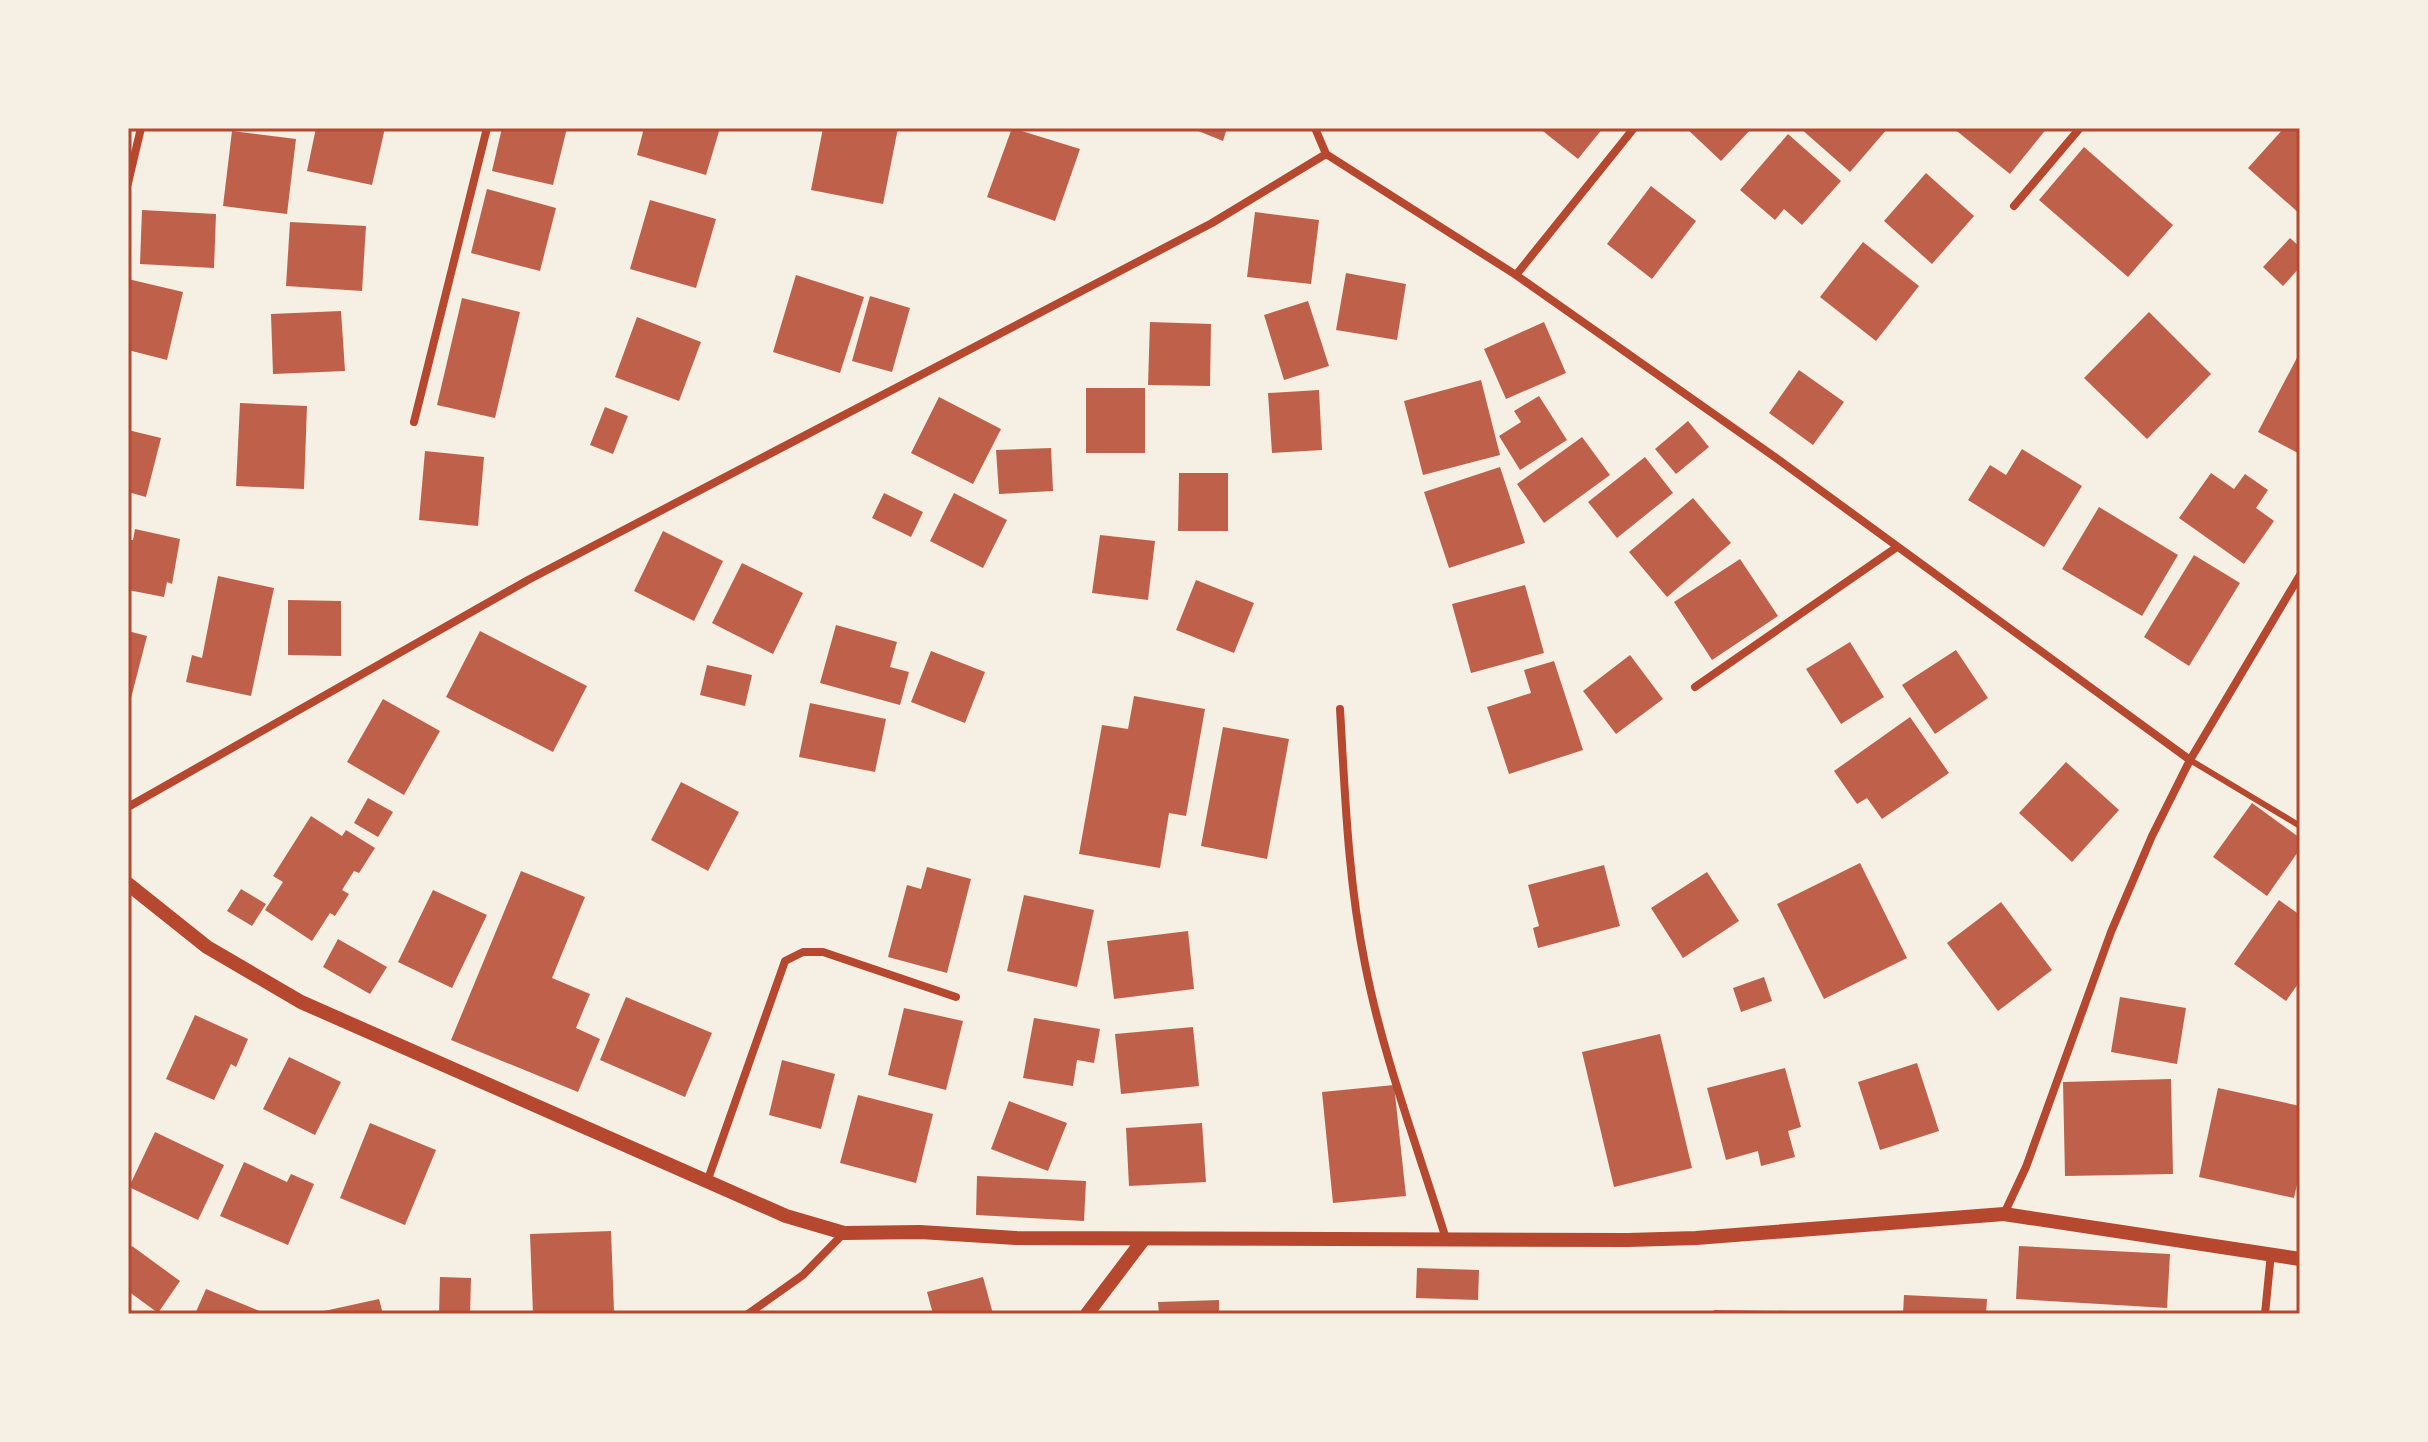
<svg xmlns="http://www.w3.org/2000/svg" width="2428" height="1442" viewBox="0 0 2428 1442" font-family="'Space Grotesk',sans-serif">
<rect width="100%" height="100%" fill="#f6efe4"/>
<!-- building -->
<g fill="#bf614a">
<polygon points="316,128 385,128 372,185 307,171"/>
<polygon points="502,128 567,128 553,185 492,171"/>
<polygon points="644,128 720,128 706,175 637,155"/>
<polygon points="823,128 898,128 883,204 811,190"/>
<polygon points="1012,128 1080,149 1055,221 987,197"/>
<polygon points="1191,128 1227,128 1223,141"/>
<polygon points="1539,128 1603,128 1578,159"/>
<polygon points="1686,128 1752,128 1721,161"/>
<polygon points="1800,128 1888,128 1850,172"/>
<polygon points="1953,128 2047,128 2010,174"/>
<polygon points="2284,128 2300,128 2300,214 2248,168"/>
<polygon points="232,131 296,139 287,214 223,206"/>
<polygon points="1788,134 1841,181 1802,225 1784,209 1775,220 1740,190"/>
<polygon points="2084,147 2173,225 2128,277 2039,200"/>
<polygon points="1926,173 1974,216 1932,264 1884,221"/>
<polygon points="1651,186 1696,221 1652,279 1607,244"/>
<polygon points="487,189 556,208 540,271 471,253"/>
<polygon points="650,200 716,219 696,288 630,269"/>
<polygon points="142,210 216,214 214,268 140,264"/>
<polygon points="1255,212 1319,220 1311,284 1247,277"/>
<polygon points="290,222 366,226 362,291 286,286"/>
<polygon points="2290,238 2300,247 2300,267 2283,286 2263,267"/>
<polygon points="1863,242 1919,286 1876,341 1820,297"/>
<polygon points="1346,273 1406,284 1397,340 1336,330"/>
<polygon points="796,275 864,297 840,373 773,352"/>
<polygon points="128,279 183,292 167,360 128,350"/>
<polygon points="870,296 910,308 892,372 852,361"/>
<polygon points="462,298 520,312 495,418 437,405"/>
<polygon points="1308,301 1329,366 1284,380 1264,315"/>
<polygon points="341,311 345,371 273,374 271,314"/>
<polygon points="2149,312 2211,374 2147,439 2084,378"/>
<polygon points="637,317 701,342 679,401 615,377"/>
<polygon points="1150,322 1211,324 1210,386 1148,385"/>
<polygon points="1544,322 1566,373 1506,399 1484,349"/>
<polygon points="2300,352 2300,454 2258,432"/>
<polygon points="1799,370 1844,402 1813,445 1769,413"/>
<polygon points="1481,380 1500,455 1423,475 1404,401"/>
<rect x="1086" y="388" width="59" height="65"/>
<polygon points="1319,390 1322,450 1272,453 1268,393"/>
<polygon points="1539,396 1567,440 1520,470 1499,436 1521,422 1514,411"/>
<polygon points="939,397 1001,429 973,484 911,453"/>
<polygon points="240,403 307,406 304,489 236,486"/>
<polygon points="605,407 628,416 613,454 590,445"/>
<polygon points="1688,421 1709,447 1676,474 1655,449"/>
<polygon points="128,430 161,438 146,497 128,492"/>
<polygon points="1582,437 1610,475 1544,523 1517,484"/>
<polygon points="1051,448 1053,491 999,494 996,450"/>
<polygon points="2022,449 2082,486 2044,547 1968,500 1990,465 2006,475"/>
<polygon points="425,451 484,457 478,526 419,520"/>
<polygon points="1645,457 1673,493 1617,538 1588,502"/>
<polygon points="1500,467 1525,543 1449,568 1424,492"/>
<polygon points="1179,473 1228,473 1228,531 1178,531"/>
<polygon points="2211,473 2234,489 2245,474 2268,490 2256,508 2274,521 2244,564 2179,518"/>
<polygon points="884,493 923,512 911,537 872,518"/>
<polygon points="954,493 1007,520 983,568 930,541"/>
<polygon points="1693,498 1731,543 1667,597 1629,552"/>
<polygon points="2099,507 2178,555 2142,616 2062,569"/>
<polygon points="135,529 180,539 172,584 167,582 164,597 128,590 128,540 133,540"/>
<polygon points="663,531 723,561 694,621 634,591"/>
<polygon points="1100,535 1155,541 1148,600 1092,593"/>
<polygon points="2194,555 2240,583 2189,666 2144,637"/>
<polygon points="1740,559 1778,616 1712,660 1674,602"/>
<polygon points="742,563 803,593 773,654 712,623"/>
<polygon points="218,576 274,588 251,696 186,682 192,655 202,658"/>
<polygon points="1196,580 1254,603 1234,653 1176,630"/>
<polygon points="1525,585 1544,653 1471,673 1452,604"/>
<polygon points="288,600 341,601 341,656 288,655"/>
<polygon points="836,625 897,642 890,667 909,672 900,705 820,683"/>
<polygon points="128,631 147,636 129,706 128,706"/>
<polygon points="480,631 587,686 553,752 446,697"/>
<polygon points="1850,642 1884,697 1841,724 1806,669"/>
<polygon points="1956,650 1988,698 1935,734 1902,685"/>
<polygon points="931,651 985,672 965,723 911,702"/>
<polygon points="1630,655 1663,699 1616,734 1583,691"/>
<polygon points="1554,661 1583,750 1509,774 1487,707 1531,693 1524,670"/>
<polygon points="707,665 752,675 745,706 700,695"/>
<polygon points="1134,696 1205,709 1186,816 1169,813 1160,868 1079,854 1102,725 1128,729"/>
<polygon points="383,699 440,731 404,795 347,762"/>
<polygon points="810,703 886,719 875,772 799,757"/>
<polygon points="1910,717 1949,773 1882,819 1867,798 1857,804 1834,771"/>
<polygon points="1223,727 1289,739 1267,859 1201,846"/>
<polygon points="2066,762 2119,810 2072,862 2019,813"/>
<polygon points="681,782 739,812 708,871 651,840"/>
<polygon points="368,798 393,812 378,837 354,823"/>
<polygon points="2252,803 2300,838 2300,849 2267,896 2213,857"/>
<polygon points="311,816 342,836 346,830 375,848 359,873 354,871 342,890 349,894 335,916 330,913 312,941 265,910 283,882 273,876"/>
<polygon points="1860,863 1907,958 1824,999 1777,904"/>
<polygon points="1604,865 1620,926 1538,948 1533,928 1539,926 1528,885"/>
<polygon points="927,867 971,879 947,973 888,957 907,885 921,889"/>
<polygon points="521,871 585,897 552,978 590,994 576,1028 600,1039 578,1092 451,1040"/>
<polygon points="1707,872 1739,921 1683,958 1651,908"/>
<polygon points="241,889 266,904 252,926 227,911"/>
<polygon points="433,890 487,915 452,988 398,962"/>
<polygon points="1024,895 1094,910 1077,987 1007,971"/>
<polygon points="2279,900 2300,915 2300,981 2286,1001 2234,964"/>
<polygon points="2001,902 2052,970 1998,1011 1947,943"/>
<polygon points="1188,931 1194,989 1114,999 1107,941"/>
<polygon points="338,939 387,967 370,994 323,967"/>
<polygon points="1764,977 1772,1001 1741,1012 1733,988"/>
<polygon points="626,997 712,1033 685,1097 600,1060"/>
<polygon points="2120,997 2186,1008 2177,1064 2111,1052"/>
<polygon points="904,1008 963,1021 946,1090 888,1075"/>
<polygon points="195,1015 248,1039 236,1067 231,1064 214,1100 166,1079"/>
<polygon points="1034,1018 1100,1029 1094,1063 1077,1060 1073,1086 1023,1078"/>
<polygon points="1193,1027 1199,1086 1121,1094 1115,1034"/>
<polygon points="1660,1034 1692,1168 1614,1187 1582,1052"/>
<polygon points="289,1057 341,1082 315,1135 263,1109"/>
<polygon points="782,1060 835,1074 821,1129 769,1115"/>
<polygon points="1917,1063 1939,1131 1880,1150 1858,1082"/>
<polygon points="1785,1068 1801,1127 1788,1131 1795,1157 1761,1166 1758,1151 1726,1160 1707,1088"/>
<polygon points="2171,1079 2173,1174 2065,1176 2063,1082"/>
<polygon points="1394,1085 1406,1196 1333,1203 1322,1092"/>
<polygon points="2218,1088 2300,1106 2300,1171 2294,1198 2199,1177"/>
<polygon points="858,1095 933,1114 916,1183 840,1163"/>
<polygon points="1009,1101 1067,1123 1048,1171 991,1149"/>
<polygon points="370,1123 436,1150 405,1225 340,1198"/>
<polygon points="1202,1123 1206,1182 1129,1186 1126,1128"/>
<polygon points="155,1132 224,1165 198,1220 129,1187"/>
<polygon points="244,1162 287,1182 291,1174 314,1184 288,1245 220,1216"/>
<polygon points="977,1176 1086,1181 1084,1221 976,1215"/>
<polygon points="611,1231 614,1311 533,1314 530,1234"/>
<polygon points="132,1246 180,1281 158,1313 128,1291 128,1252"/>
<polygon points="2019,1246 2170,1254 2167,1308 2016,1299"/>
<polygon points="1417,1268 1479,1270 1478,1300 1416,1298"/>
<polygon points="440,1277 471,1278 470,1314 439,1314"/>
<polygon points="983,1277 993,1314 933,1314 927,1292"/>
<polygon points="206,1289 267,1314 195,1314"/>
<polygon points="1904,1295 1987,1299 1986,1314 1903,1314"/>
<polygon points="379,1299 383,1314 315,1314 315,1313"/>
<polygon points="1219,1300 1219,1314 1159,1314 1158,1302"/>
<polygon points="1714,1310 1789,1311 1789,1314 1714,1314"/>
</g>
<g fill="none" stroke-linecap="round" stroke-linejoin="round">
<!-- service -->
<polyline stroke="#b5482f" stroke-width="6" points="2190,760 2300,826"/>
<!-- minor -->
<g stroke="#b5482f" stroke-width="8">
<polyline points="1315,128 1326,154 1516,275 1779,460 2190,760"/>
<polyline points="128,183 141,128"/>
<polyline points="2014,206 2080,128"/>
<polyline points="1516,275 1634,128"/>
<polyline points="414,422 487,128"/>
<polyline points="1695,687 1897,547"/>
<path d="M 1340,709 C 1345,794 1348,880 1365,964 C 1383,1057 1418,1148 1446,1239"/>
<polyline points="128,807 528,580 1212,223 1326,154"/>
<polyline points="707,1182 785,961 803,952 823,952 956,997"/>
<polyline points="2004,1214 2026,1167 2111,932 2152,836 2190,760 2300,575"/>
<polyline points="748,1314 803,1275 844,1233"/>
<polyline points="2265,1314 2271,1253"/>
</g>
<!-- tertiary -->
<g stroke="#b5482f" stroke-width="14">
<polyline points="128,884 207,947 301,1002 786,1216 844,1233 920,1232 1016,1238 1628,1240 1696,1238 2004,1214 2300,1259"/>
<polyline points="1087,1314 1143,1240"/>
</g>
</g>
<!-- border -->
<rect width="2428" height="1442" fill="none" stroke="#f6efe4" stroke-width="260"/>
<rect x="130" y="130" width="2168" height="1182" fill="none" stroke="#b5482f" stroke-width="3"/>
</svg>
